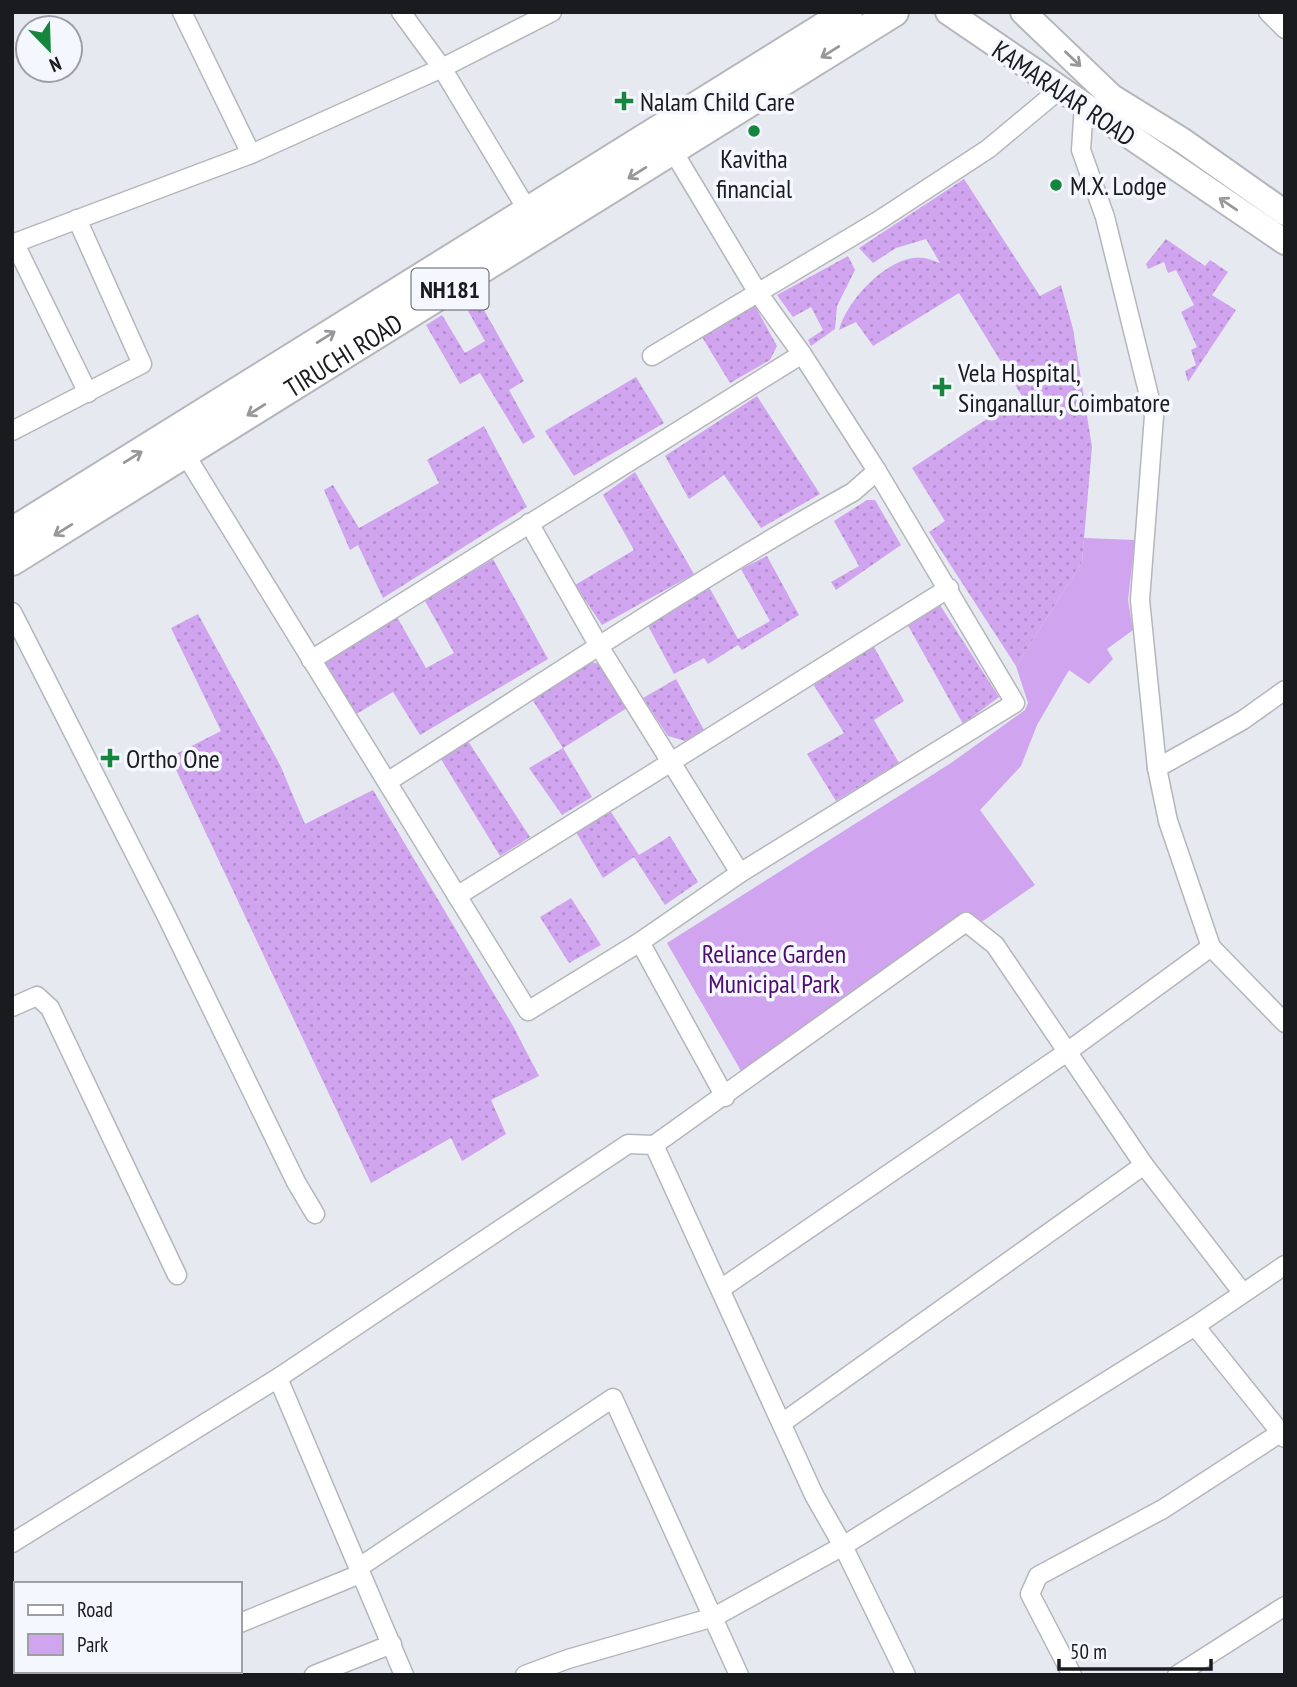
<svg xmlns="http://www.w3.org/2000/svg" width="1297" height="1687" viewBox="0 0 1297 1687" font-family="'PT Sans Narrow',sans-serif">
<defs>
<pattern id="grass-dots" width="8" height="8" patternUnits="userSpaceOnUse" patternTransform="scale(1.75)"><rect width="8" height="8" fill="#d0a4ef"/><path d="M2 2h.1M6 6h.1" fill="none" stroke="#b28dcc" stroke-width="1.8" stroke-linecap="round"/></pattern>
</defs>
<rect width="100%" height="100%" fill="#e6e9f0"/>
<!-- grass -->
<g fill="url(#grass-dots)">
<path d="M 964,179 L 1040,296 L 1061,285 L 1073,329 L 1092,447 L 1082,562 L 1016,666 L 929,532 L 945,521 L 912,468 L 1022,396 L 959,293 L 873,346 L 856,322 L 839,330 C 847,301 882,263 913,258 C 923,256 931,260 940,263 L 926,239 L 896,248 L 873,263 L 859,248 Z"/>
<polygon points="1166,239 1205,266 1210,260 1228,272 1212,295 1236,310 1188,382 1185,371 1196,365 1191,350 1197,347 1181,312 1194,305 1176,270 1168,273 1164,262 1148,269 1146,264"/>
<polygon points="848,256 855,270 837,306 835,329 811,346 808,340 823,330 811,307 793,317 777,295"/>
<polygon points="475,294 524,381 509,390 535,437 523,444 480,373 460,384 426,325 442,315 465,353 485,341 463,302"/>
<polygon points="755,306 777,346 770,360 730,383 702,337"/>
<polygon points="636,377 664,423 574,476 545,431"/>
<polygon points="757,396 820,494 761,528 724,475 689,499 665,456"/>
<polygon points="484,426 527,507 383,598 358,545 350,550 324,490 333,485 359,528 439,483 427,460"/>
<polygon points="635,472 694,574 602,625 575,585 634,550 603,495"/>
<polygon points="867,500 875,500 901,545 836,590 831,582 859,566 834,521"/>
<polygon points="767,556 799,615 742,650 738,645 708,664 704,658 674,674 647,624 709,587 738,639 770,621 741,569"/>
<polygon points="493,559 548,659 420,735 393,692 353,716 322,662 397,617 426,668 454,653 425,601"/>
<polygon points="938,602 999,697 963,724 906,622"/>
<polygon points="198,614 280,765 305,824 373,790 513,1026 539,1076 491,1100 506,1134 462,1161 451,1138 371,1183 170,757 221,731 171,628"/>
<polygon points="874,647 904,701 874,720 899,763 836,801 807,754 844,733 813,684"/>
<polygon points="592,662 602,665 627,708 563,748 592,797 562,815 529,768 563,748 532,699"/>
<polygon points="676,679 704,730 685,741 668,736 643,698"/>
<polygon points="468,741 530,837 500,856 441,759"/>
<polygon points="611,812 639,855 670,836 698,882 665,905 634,857 603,878 576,832"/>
<polygon points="571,898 601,945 569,963 540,917"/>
</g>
<!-- park -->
<polygon fill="#d0a4ef" points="1084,538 1135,540 1128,600 1133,630 1107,649 1113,659 1089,684 1069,670 1037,725 1021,766 980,810 1035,885 748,1083 667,943 951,763 1025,710 1028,703 1016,666 1082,562"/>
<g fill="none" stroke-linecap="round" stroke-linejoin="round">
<defs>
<g id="minor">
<polyline points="182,12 251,154"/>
<polyline points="401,12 442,68 528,211"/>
<polyline points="1268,12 1285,29"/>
<polyline points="1084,105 1081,150 1105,217 1154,416 1140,600 1157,768 1168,821 1211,947 1285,1023"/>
<polyline points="12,244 251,154 442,68 552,12"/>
<polyline points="15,244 88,393"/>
<polyline points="652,356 878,221 988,149 1060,89"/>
<polyline points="12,431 142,364 77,219"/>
<polyline points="185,454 528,1011 640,942 740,873 1015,703 877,471 802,354 758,293 673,151"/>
<polyline points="529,523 600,648 740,873"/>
<polyline points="12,612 166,915 296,1182 315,1214"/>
<polyline points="311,660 802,354"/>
<polyline points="1157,768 1243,720 1285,690"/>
<path d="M 387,782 C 542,684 693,581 853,492 L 877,471"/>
<polyline points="457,896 949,588"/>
<polyline points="640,942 725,1097"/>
<polyline points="12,1007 37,996 50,1008 177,1275"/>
<polyline points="654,1145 966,922 995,945 1144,1165 1242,1292"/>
<polyline points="722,1288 1067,1052 1211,947"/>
<polyline points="1195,1326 1285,1265"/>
<polyline points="278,1378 404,1675"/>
<polyline points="782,1423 1144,1165"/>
<polyline points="12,1543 278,1378 628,1144 654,1145 814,1495 843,1546 906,1675"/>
<polyline points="358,1568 613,1398 739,1675"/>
<polyline points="240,1623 360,1574"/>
<polyline points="137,1675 146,1675"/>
<polyline points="314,1675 392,1644"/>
<polyline points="525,1675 568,1659 714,1617 843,1546 1195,1326 1285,1438"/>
<polyline points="1072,1675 1030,1594 1038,1576 1163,1509 1280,1433"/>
<polyline points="1177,1675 1285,1606"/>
</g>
<g id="secondary">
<polyline points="948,12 1285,242"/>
<polyline points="1023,12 1112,97 1183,141 1285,213"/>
</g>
<g id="trunk">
<polyline points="12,532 848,12"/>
<path id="s1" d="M 12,561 L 894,12"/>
</g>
</defs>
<!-- minor casing -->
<use href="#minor" stroke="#b4b6bc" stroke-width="21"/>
<!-- secondary casing -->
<use href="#secondary" stroke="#b4b6bc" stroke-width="28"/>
<!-- trunk casing -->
<use href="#trunk" stroke="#b4b6bc" stroke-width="32"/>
<!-- minor -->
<use href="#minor" stroke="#fff" stroke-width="18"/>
<!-- secondary -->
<use href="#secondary" stroke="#fff" stroke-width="24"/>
<!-- trunk -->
<use href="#trunk" stroke="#fff" stroke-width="28"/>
</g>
<!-- one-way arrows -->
<defs><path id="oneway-shaft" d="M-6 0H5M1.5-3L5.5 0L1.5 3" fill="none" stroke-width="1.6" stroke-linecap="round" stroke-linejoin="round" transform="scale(1.75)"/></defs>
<g stroke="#98989a">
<use href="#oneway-shaft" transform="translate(830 52) rotate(148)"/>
<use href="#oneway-shaft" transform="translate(1073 59) rotate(44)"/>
<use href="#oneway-shaft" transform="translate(637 173) rotate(148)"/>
<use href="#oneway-shaft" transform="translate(1228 204) rotate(-146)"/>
<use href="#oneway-shaft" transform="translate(326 337) rotate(-32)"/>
<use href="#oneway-shaft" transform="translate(256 410) rotate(148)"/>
<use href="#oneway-shaft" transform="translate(133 457) rotate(-32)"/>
<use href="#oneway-shaft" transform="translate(63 530) rotate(148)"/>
</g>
<!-- markers -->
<g fill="#16853d" stroke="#f4f7fd" stroke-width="2.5">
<path d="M620.5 90.5h7v7h7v7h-7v7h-7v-7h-7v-7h7z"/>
<circle cx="754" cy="131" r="7"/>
<circle cx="1056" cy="185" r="7"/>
<path d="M938.5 376.5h7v7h7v7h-7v7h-7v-7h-7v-7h7z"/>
<path d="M106.5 747.5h7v7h7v7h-7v7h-7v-7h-7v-7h7z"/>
</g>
<g text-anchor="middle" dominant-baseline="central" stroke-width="7" stroke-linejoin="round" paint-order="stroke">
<!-- shield labels -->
<rect fill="#f4f7fd" stroke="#5b5d61" stroke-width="2" x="411.5" y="268.5" width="77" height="41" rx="5"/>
<g font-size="24" font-weight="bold" fill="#1a1b1e">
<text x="450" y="289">NH181</text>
</g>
<!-- street labels -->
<g font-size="26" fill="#1a1b1e" stroke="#f4f7fd">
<text transform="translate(1064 93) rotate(34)">KAMARAJAR ROAD</text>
<text stroke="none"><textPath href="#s1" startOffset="390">TIRUCHI ROAD</textPath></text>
</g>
<!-- poi labels -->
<g font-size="26" fill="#1a1b1e" stroke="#f4f7fd" text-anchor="start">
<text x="640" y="101">Nalam Child Care</text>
<text x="754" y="158" text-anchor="middle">Kavitha<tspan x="754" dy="30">financial</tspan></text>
<text x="1070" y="185">M.X. Lodge</text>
<text x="958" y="372">Vela Hospital,<tspan x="958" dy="30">Singanallur, Coimbatore</tspan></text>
<text x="126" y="758">Ortho One</text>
</g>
<!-- park labels -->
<g font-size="26" fill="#4f0c70" stroke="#f4f7fd">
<text x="774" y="953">Reliance Garden<tspan x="774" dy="30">Municipal Park</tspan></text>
</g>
</g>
<!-- border -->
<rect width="1297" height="1687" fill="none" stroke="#1a1b1e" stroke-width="28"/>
<!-- legend -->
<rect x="14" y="1582" width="228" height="91" fill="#f4f7fd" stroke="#9d9fa4" stroke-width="2"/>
<rect x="28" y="1605" width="35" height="10" fill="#ffffff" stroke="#9d9fa4" stroke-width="2"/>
<text x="77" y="1617" font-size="21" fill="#1a1b1e">Road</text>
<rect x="28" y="1634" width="35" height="21" fill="#d0a4ef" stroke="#9d9fa4" stroke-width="2"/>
<text x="77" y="1652" font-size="21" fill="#1a1b1e">Park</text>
<!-- north arrow -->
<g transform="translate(49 49) rotate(157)"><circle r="33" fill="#f4f7fd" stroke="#9d9fa4" stroke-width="2"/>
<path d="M0-5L12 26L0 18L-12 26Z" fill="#16853d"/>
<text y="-10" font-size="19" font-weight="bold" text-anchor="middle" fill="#1a1b1e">N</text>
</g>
<!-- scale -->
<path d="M1059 1659v10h152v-10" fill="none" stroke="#1a1b1e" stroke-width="3.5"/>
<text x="1070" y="1659" font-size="21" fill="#1a1b1e" stroke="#f4f7fd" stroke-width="5" paint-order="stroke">50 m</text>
</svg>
